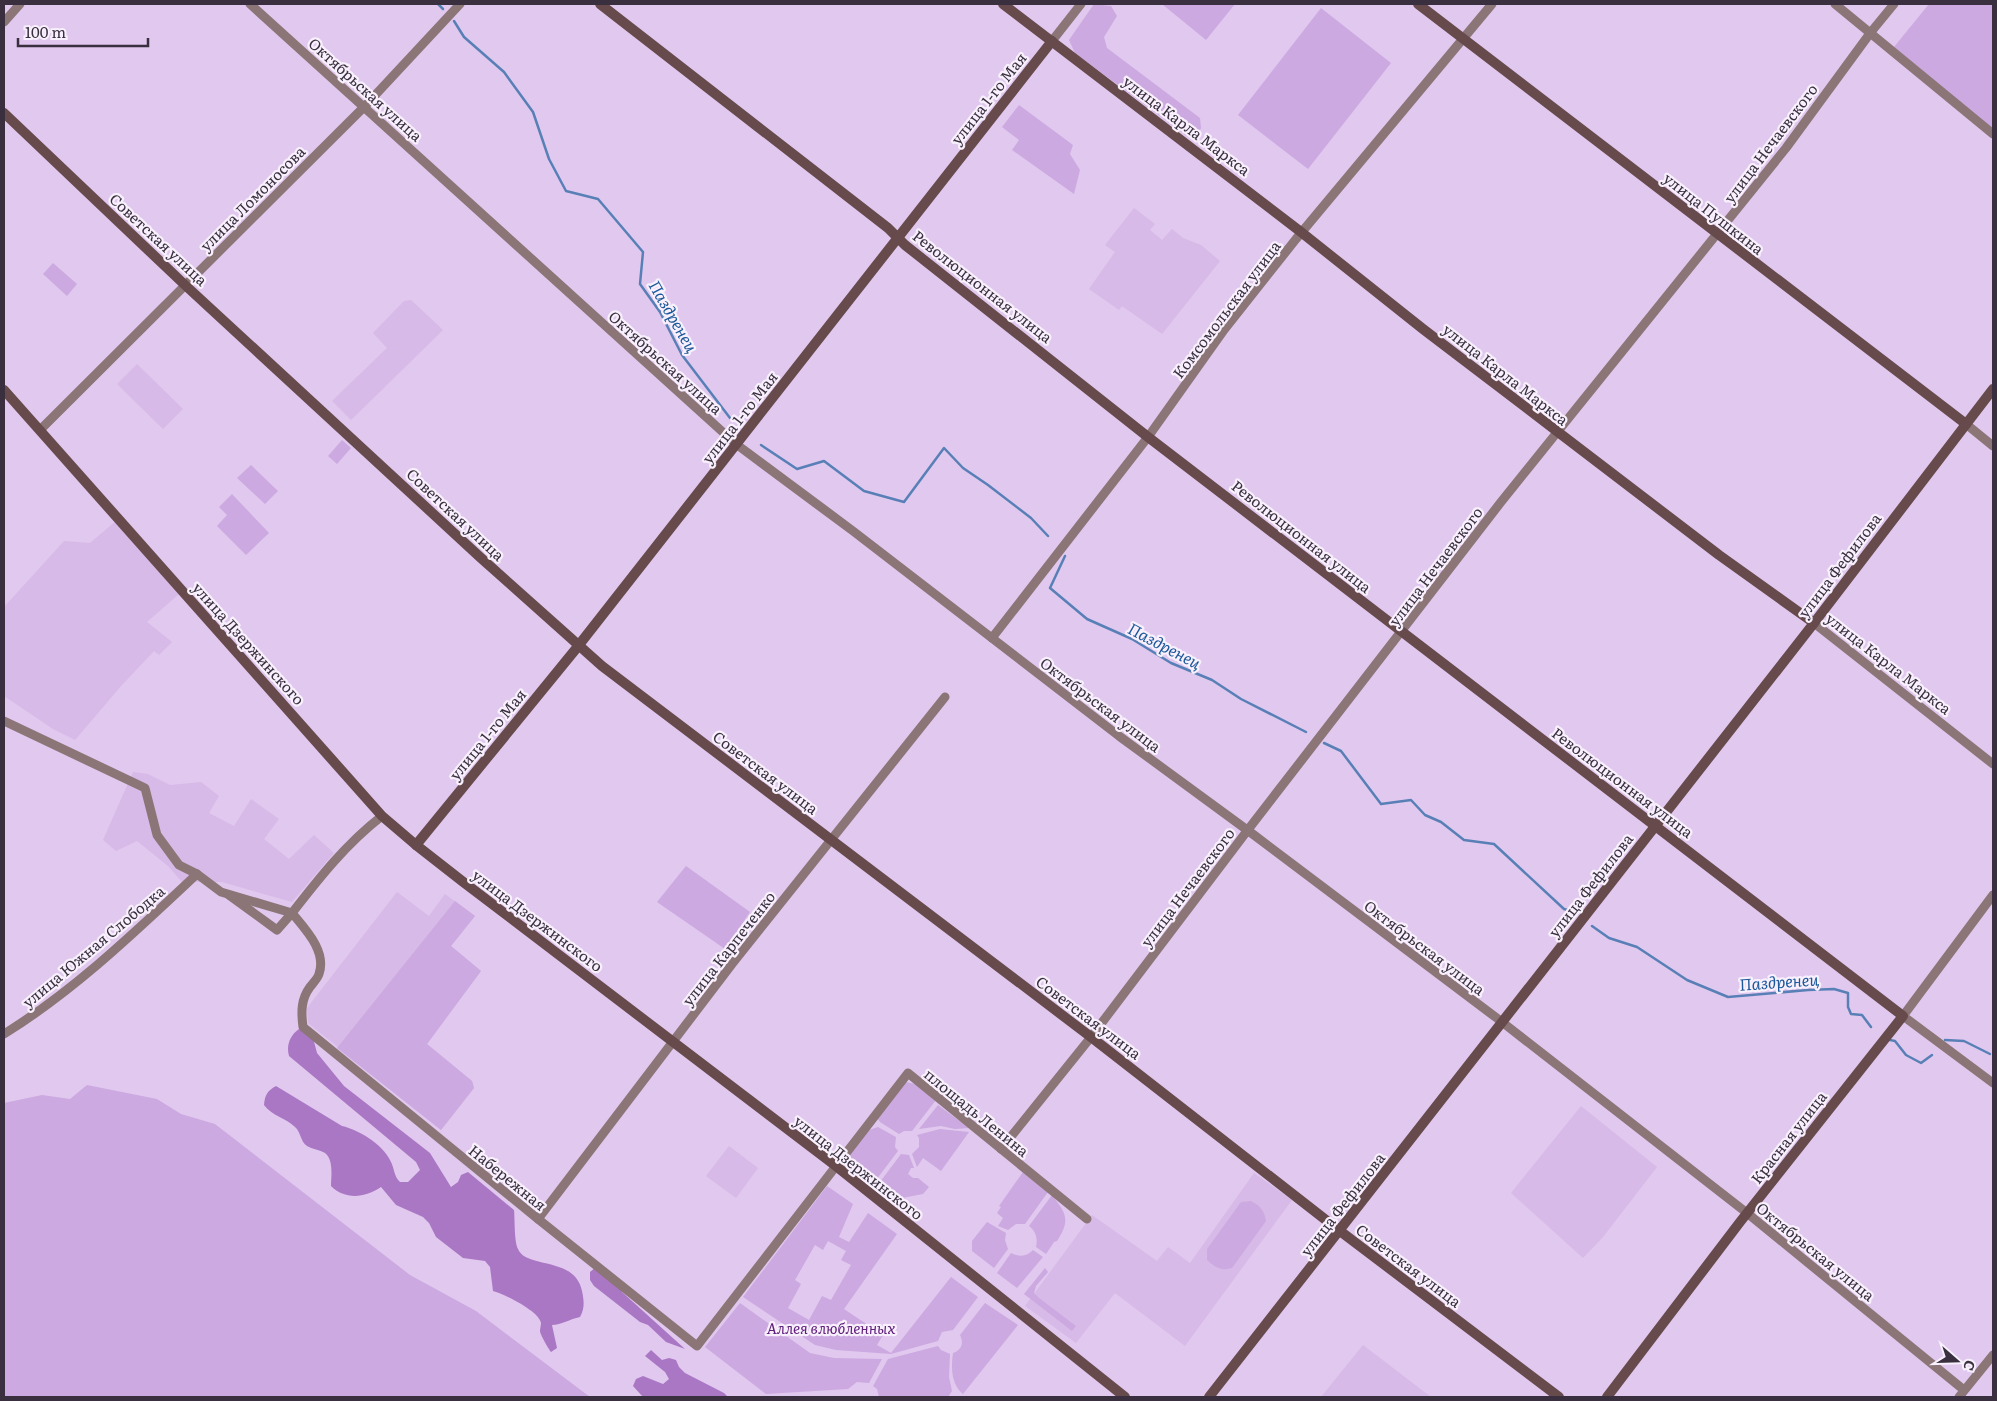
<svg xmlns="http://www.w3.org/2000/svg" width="1997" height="1401" viewBox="0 0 1997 1401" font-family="Literata,serif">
<rect width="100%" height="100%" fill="#e1c8ef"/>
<!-- built -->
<g fill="#d7bae7">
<polygon points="1134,208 1155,224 1150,230 1162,240 1172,229 1183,238 1201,245 1220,261 1162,334 1122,306 1119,310 1089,289 1115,252 1105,245"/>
<polygon points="411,300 443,330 351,420 332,401 387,348 373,333 404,301"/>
<polygon points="137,364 183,409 163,429 117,384"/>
<polygon points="116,521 180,593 147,622 172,642 159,655 154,651 121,686 75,740 53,729 4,696 4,607 64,541 90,543"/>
<polygon points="133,772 148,774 170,785 201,782 219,796 209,813 234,826 251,799 279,819 264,839 289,859 314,835 334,853 292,902 222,882 182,882 168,866 137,841 116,851 103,840"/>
<polygon points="397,892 429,916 445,894 475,916 451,946 481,971 427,1044 472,1081 474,1088 441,1130 308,1023 307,1008"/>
<polygon points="1581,1106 1657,1167 1603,1237 1583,1258 1511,1193"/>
<polygon points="729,1146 758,1168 736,1198 706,1176"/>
<polygon points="1254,1173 1292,1200 1185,1346 1115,1293 1076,1343 1025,1306 1092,1215 1157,1261 1168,1247 1190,1263"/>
<polygon points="1363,1345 1431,1397 1321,1397"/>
</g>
<!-- green -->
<g fill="#cca9e0" fill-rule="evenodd">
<polygon points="1094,4 1111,6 1117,16 1104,37 1107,48 1200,118 1201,128 1196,138 1188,137 1075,53 1069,40"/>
<polygon points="1162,4 1235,4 1206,40"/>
<polygon points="1929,4 1993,4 1993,129 1894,47"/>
<polygon points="1321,8 1391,63 1308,169 1238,115"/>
<polygon points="1019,105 1073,145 1070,154 1080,170 1074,194 1012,150 1019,140 1002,127"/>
<polygon points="53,263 77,284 67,296 43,274"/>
<polygon points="342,440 351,448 337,464 328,456"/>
<polygon points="251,465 278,491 265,504 237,478"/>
<polygon points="232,494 269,533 246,555 217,526 227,515 219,507"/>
<polygon points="686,866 750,912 725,949 657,902"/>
<polygon points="455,901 475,916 451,946 481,971 427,1044 472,1081 474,1088 441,1130 337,1048"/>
<polygon points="906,1082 915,1084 936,1100 912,1131 904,1131 899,1134 880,1122 877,1118"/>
<polygon points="87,1085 157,1099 181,1114 215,1124 410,1275 476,1311 590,1397 4,1397 4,1103 42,1095 70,1099"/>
<polygon points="938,1105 969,1128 955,1129 941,1126 919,1129"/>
<polygon points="878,1127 896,1137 895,1147 898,1151 876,1180 846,1157 866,1131"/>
<polygon points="940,1129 969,1132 941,1171 923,1158 917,1167 912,1154 919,1147 919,1138 917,1135"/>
<polygon points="901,1154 909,1155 914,1168 911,1168 908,1174 913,1178 918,1178 929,1187 923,1194 902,1198 880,1182"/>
<polygon points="1023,1172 1048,1192 1025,1224 1016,1224 1008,1230 998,1226 1003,1218 997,1213 1001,1207 999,1206"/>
<path d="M 827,1186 L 853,1204 L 839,1237 L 849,1242 L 868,1213 L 897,1234 L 844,1309 L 883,1335 L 877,1345 L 891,1353 L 951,1277 L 978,1297 L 953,1330 L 942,1332 L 938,1341 L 891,1354 L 836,1350 L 815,1345 L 743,1297 ZM 828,1241 L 846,1251 L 841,1260 L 851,1265 L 831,1300 L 822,1296 L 809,1320 L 788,1308 L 801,1284 L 795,1280 L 815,1245 L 823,1250 Z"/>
<path d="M 1052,1195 C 1066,1213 1071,1220 1057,1241 L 1054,1242 L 1046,1254 L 1036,1247 C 1038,1239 1036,1231 1029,1226 Z"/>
<path d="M 1251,1201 C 1261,1206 1264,1211 1266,1221 L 1232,1268 C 1221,1271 1216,1268 1207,1260 L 1207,1249 L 1241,1202 Z"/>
<polygon points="987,1222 1006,1233 1005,1240 1008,1249 994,1268 972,1251 972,1241"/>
<path d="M 1033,1250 L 1043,1257 L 1017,1288 L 997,1273 L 1011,1253 C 1019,1257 1027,1257 1033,1250 Z"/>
<polygon points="1045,1268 1048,1272 1036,1286 1034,1293 1039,1298 1076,1326 1072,1331 1024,1294"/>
<polygon points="740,1303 810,1353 834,1358 882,1359 869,1383 857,1382 848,1389 766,1394 705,1347"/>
<path d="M 985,1303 L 1018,1325 L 963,1394 C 951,1384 951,1367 953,1353 C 962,1350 964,1343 960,1335 Z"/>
<polygon points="938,1346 941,1350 950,1354 949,1377 952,1391 948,1397 879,1397 877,1389 873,1386 888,1359"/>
</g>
<!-- forest -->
<g fill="#aa77c4">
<path d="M 299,1029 L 307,1032 L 313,1038 L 317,1053 L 344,1086 L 430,1153 L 451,1187 L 458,1182 L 461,1175 L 468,1172 L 514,1210 C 515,1220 514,1241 518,1249 C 526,1269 575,1256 582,1291 C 584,1301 585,1308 580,1317 C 570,1319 561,1325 552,1325 L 557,1348 L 551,1352 C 548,1348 540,1334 540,1331 C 540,1328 541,1326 541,1323 C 539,1311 504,1294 493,1291 L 490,1267 L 485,1261 L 463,1258 L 436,1237 L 429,1223 L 423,1217 L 396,1205 L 381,1187 C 365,1198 345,1200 331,1186 C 331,1177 334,1160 325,1153 C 320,1150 312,1149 307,1146 C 300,1141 301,1132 295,1127 C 286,1118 272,1116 264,1105 C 265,1095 267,1091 276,1086 L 342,1126 C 359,1130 382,1144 390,1160 C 395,1169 393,1175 400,1182 L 408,1182 L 420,1170 L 416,1162 L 289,1056 C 286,1046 290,1035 299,1029 Z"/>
<polygon points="596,1267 615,1277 622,1292 685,1349 666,1342 648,1325 640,1322 594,1286 590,1280 590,1272"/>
<polygon points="651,1350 662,1360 669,1358 676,1360 679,1367 685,1373 724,1393 728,1397 643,1397 633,1386 636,1379 643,1376 663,1384 669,1379 665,1372 645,1356"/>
</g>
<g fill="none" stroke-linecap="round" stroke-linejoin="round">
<!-- stream -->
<g stroke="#5880b6" stroke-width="2.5">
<polyline points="438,4 443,9"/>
<polyline points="454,21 464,37 504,72 533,112 549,159 566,191 598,199 643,252 640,284 660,312 682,355 730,418"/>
<polyline points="761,445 797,469 824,461 864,491 904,502 944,448 963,468 988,485 1031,518 1048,536"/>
<polyline points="1065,556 1050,588 1087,619 1132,639 1171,663 1212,680 1241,699 1306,732"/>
<polyline points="1324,743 1341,751 1381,804 1411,800 1425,815 1441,822 1464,840 1494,844 1564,909 1574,912"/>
<polyline points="1592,926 1609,938 1637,947 1687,980 1728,997 1808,990 1834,989 1848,993 1848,1007 1851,1014 1862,1015 1871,1027"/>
<polyline points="1890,1040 1895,1041 1906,1055 1921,1063 1932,1055"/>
<polyline points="1945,1040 1964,1041 1990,1054"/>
</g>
<!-- street -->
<g stroke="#8b7577" stroke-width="9">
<polyline points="250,4 736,444 853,531 1119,736 1254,835 1502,1022 1747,1213 1964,1390"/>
<polyline points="1835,4 1993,134"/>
<polyline points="4,22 20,4"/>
<polyline points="1052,41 1081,4"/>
<polyline points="1966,424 1993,446"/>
<polyline points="40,430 365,106 460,4"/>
<polyline points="1814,623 1993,764"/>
<polyline points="992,638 1148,437 1224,330 1296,239 1492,4"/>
<polyline points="4,721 145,788 157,835 179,865 197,874"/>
<path d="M 229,895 L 277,930 L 292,913 C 305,929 327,951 319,974 C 318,978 313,983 310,987 C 301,999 301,1012 303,1027 L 538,1219 L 697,1346 L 908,1073 L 1087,1219"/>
<polyline points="1993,895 1903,1016 1993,1083"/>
<path d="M 4,1034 C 75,990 136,931 197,874 L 221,892 L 292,913 C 320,877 346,844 382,816"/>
<polyline points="1001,1149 1091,1037 1247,831 1501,502 1786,148 1871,32 1894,4"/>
<polyline points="538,1219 732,964 945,697"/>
<polyline points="1959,1397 1993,1355"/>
</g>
<!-- secondary -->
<g stroke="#674a4c" stroke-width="10">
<polyline points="600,4 888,228 905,245 1148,437 1903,1016 1740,1222 1607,1397"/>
<polyline points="1003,4 1301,232 1423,329 1558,432 1719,555 1814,623"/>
<polyline points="1418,4 1966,424"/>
<polyline points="4,113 185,285 481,558 602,666 1091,1037 1340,1231 1559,1397"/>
<polyline points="4,390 382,816 416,845 462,881 836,1166 1125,1397"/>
<polyline points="416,845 575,650 1052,41"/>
<polyline points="1209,1397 1814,623 1993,389"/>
</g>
</g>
<g text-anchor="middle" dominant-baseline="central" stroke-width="4.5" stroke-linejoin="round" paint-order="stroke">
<!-- street labels -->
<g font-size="15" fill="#392f3e" stroke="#f8f0fc">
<text transform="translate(366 89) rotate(42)">Октябрьская улица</text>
<text transform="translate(988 98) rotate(-52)">улица 1-го Мая</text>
<text transform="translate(1187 125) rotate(37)">улица Карла Маркса</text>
<text transform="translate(1770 143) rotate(-53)">улица Нечаевского</text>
<text transform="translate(252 198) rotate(-45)">улица Ломоносова</text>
<text transform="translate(1714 213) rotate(38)">улица Пушкина</text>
<text transform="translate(159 239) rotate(43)">Советская улица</text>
<text transform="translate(983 286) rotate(38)">Революционная улица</text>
<text transform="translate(1226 309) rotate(-53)">Комсомольская улица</text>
<text transform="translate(666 362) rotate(42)">Октябрьская улица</text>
<text transform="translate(1506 374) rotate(38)">улица Карла Маркса</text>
<text transform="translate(739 417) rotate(-52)">улица 1-го Мая</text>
<text transform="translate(456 514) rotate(43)">Советская улица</text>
<text transform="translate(1302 536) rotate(38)">Революционная улица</text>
<text transform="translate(1839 565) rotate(-53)">улица Фефилова</text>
<text transform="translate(1435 566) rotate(-53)">улица Нечаевского</text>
<text transform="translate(249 643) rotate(48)">улица Дзержинского</text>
<text transform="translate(1889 663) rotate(38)">улица Карла Маркса</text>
<text transform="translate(1101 704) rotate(37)">Октябрьская улица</text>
<text transform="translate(487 734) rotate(-51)">улица 1-го Мая</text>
<text transform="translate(766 772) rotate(37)">Советская улица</text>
<text transform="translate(1623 782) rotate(37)">Революционная улица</text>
<text transform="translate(1590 885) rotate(-52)">улица Фефилова</text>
<text transform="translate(1187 887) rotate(-53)">улица Нечаевского</text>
<text transform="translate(538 920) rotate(37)">улица Дзержинского</text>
<text transform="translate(93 946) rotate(-40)">улица Южная Слободка</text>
<text transform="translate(1425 947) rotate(37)">Октябрьская улица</text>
<text transform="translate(728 948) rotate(-52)">улица Карпеченко</text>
<text transform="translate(1089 1017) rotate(37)">Советская улица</text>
<text transform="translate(977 1112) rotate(39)">площадь Ленина</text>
<text transform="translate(1788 1137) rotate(-52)">Красная улица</text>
<text transform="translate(859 1167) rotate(38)">улица Дзержинского</text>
<text transform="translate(508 1177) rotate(39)">Набережная</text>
<text transform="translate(1342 1204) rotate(-52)">улица Фефилова</text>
<text transform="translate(1816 1251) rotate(39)">Октябрьская улица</text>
<text transform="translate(1409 1265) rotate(37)">Советская улица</text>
</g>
<!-- park labels -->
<g font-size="15" font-style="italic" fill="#60207c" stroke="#f8f0fc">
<text x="831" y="1327">Аллея влюбленных</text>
</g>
<!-- water labels -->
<g font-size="16" font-style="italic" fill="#1c5899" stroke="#f8f0fc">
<text transform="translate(674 316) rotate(60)">Паздренец</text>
<text transform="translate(1165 645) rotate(28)">Паздренец</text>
<text transform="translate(1779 981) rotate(-4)">Паздренец</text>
</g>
</g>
<!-- border -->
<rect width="1997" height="1401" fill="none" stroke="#392f3e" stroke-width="10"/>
<!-- north arrow -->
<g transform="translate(1957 1361) rotate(110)" stroke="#f8f0fc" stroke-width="4" paint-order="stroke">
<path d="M0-4L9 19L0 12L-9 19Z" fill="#392f3e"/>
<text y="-8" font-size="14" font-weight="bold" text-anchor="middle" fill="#392f3e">С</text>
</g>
<!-- scale -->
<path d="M18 38v8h130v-8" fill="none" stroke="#392f3e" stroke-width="2.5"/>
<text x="25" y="38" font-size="15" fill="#392f3e" stroke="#f8f0fc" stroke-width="4" paint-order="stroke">100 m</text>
</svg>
